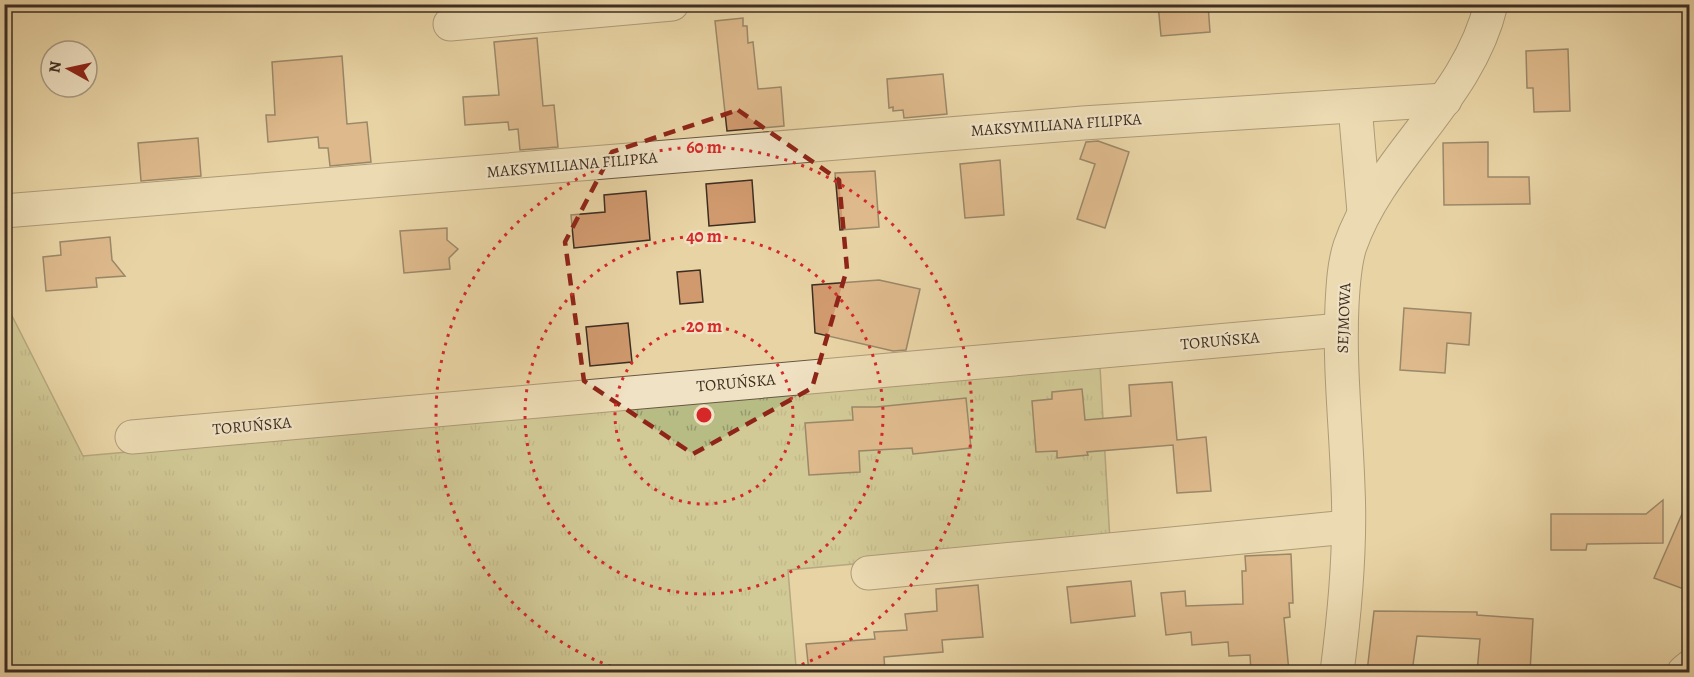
<svg xmlns="http://www.w3.org/2000/svg" width="1694" height="677" viewBox="0 0 1694 677" font-family="Alegreya,serif">
<defs>
<pattern id="grass-tufts" width="24" height="20" patternUnits="userSpaceOnUse" patternTransform="scale(1.5)"><rect width="24" height="20" fill="#b7bc85"/><path d="M3 7l-1-3M5 7V3M7 7l1-3M15 17l-1-3M17 17v-4M19 17l1-3" fill="none" stroke="#96996c"/></pattern>
</defs>
<rect width="100%" height="100%" fill="#e8d3a4"/>
<filter id="stains"><feTurbulence type="fractalNoise" baseFrequency=".00333" numOctaves="4"/><feColorMatrix values="0 0 0 0 .2 0 0 0 0 .09 0 0 0 0 .02 0 0 0 .5 -.17"/></filter>
<radialGradient id="worn" r=".72"><stop offset=".6" stop-color="#630" stop-opacity="0"/><stop offset="1" stop-color="#630" stop-opacity=".3"/></radialGradient>
<!-- grass -->
<polygon fill="url(#grass-tufts)" stroke="#7a7554" stroke-width="1.5" points="4,300 83,456 1100,367 1110,541 788,570 796,667 719,672 5,672"/>
<!-- building -->
<g fill="#d0996e" stroke="#3d2e22" stroke-width="1.5">
<polygon points="1158,4 1208,4 1210,32 1161,36"/>
<polygon points="743,18 743,26 747,26 748,43 753,42 758,89 781,87 784,126 727,131 715,21"/>
<polygon points="537,38 543,106 554,105 558,147 520,150 518,129 509,130 508,122 465,125 463,97 499,95 494,42"/>
<polygon points="1568,49 1570,111 1534,112 1533,88 1527,88 1526,51"/>
<polygon points="342,56 347,124 367,122 371,162 330,166 328,148 319,148 318,137 268,142 266,115 275,115 272,62"/>
<polygon points="943,74 947,114 904,118 903,110 893,111 893,107 889,108 887,79"/>
<polygon points="198,138 201,176 141,181 138,143"/>
<polygon points="1098,141 1129,152 1105,228 1077,219 1095,164 1080,159 1086,142"/>
<polygon points="1488,142 1488,177 1529,177 1530,204 1444,205 1443,143"/>
<polygon points="1000,160 1004,215 965,218 960,164"/>
<polygon points="875,171 879,227 840,230 835,173"/>
<polygon points="752,180 755,222 709,226 706,184"/>
<polygon points="646,191 650,240 574,248 571,215 605,212 604,195"/>
<polygon points="447,228 447,240 458,249 449,258 450,269 404,273 400,231"/>
<polygon points="110,237 112,260 125,276 96,278 97,287 46,291 43,257 61,255 60,242"/>
<polygon points="700,270 703,302 680,304 677,272"/>
<polygon points="879,280 920,289 906,350 893,351 815,333 812,285"/>
<polygon points="1404,308 1471,313 1469,345 1447,343 1445,373 1400,370"/>
<polygon points="628,323 632,362 590,366 586,327"/>
<polygon points="1172,382 1177,440 1206,437 1211,491 1177,493 1173,445 1087,452 1088,455 1057,458 1057,451 1036,452 1032,401 1052,399 1052,392 1082,389 1085,420 1131,416 1129,385"/>
<polygon points="966,398 971,448 913,454 912,448 859,451 860,472 809,475 805,423 853,420 852,407 876,407"/>
<polygon points="1689,498 1689,591 1654,578"/>
<polygon points="1663,500 1663,543 1587,544 1586,550 1551,550 1551,514 1646,514"/>
<polygon points="1291,554 1293,603 1289,603 1290,617 1284,618 1289,672 1251,672 1250,655 1229,656 1228,642 1192,645 1191,632 1166,635 1161,593 1185,591 1186,606 1243,604 1242,571 1246,571 1245,556"/>
<polygon points="1131,581 1135,616 1071,623 1067,587"/>
<polygon points="978,585 983,637 942,640 943,652 884,657 885,672 809,672 806,644 875,639 874,632 907,630 905,614 937,611 936,589"/>
<polygon points="1374,611 1477,612 1477,615 1533,619 1530,672 1477,672 1480,639 1417,636 1412,672 1367,672"/>
</g>
<g fill="none" stroke-linecap="round" stroke-linejoin="round">
<defs>
<g id="minor">
<polyline points="450,24 672,4"/>
<polyline points="1355,106 1364,212"/>
<polyline points="4,211 1083,123 1445,100"/>
<polyline points="132,437 1341,330"/>
<polyline points="868,573 1348,527"/>
<path d="M 1337,672 C 1345,611 1351,549 1348,487 C 1346,426 1339,365 1342,305 C 1343,286 1344,264 1350,246 C 1381,157 1469,99 1491,4"/>
<polyline points="1684,672 1690,667"/>
</g>
</defs>
<!-- minor casing -->
<use href="#minor" stroke="#685742" stroke-width="35"/>
<!-- minor -->
<use href="#minor" stroke="#f0e2c4" stroke-width="33"/>
</g>
<!-- marked area -->
<path d="M0 0H1694V677H0ZM 738,110 L 839,180 L 847,269 L 812,388 L 693,454 L 584,381 L 565,242 L 612,152 Z" fill="#e8d3a4" fill-opacity=".55" fill-rule="evenodd"/>
<path fill="none" stroke="#8f2418" stroke-width="4.5" stroke-dasharray="12 8" stroke-linejoin="round" d="M 738,110 L 839,180 L 847,269 L 812,388 L 693,454 L 584,381 L 565,242 L 612,152 Z"/>
<!-- distance rings -->
<g fill="none" stroke="#d62828" stroke-width="3" stroke-dasharray="3 6">
<circle cx="704" cy="415" r="89"/>
<circle cx="704" cy="415" r="179"/>
<path d="M628 672A268 268 0 1 1 780 672"/>
</g>
<g text-anchor="middle" dominant-baseline="central" stroke-width="4.5" stroke-linejoin="round" paint-order="stroke">
<!-- street labels -->
<g font-size="16" fill="#3d2e22" stroke="#f0e2c4">
<text transform="translate(1056 125) rotate(-4)">MAKSYMILIANA FILIPKA</text>
<text transform="translate(572 165) rotate(-5)">MAKSYMILIANA FILIPKA</text>
<text transform="translate(1344 318) rotate(-88)">SEJMOWA</text>
<text transform="translate(1220 341) rotate(-5)">TORUŃSKA</text>
<text transform="translate(736 383) rotate(-5)">TORUŃSKA</text>
<text transform="translate(252 426) rotate(-5)">TORUŃSKA</text>
</g>
</g>
<circle cx="704" cy="415" r="9" fill="#d62828" stroke="#f0e2c4" stroke-width="3"/>
<g font-size="18" text-anchor="middle" font-weight="bold" fill="#d62828" stroke="#f0e2c4" stroke-width="4.5" stroke-linejoin="round" paint-order="stroke">
<text x="704" y="153">60 m</text>
<text x="704" y="242">40 m</text>
<text x="704" y="332">20 m</text>
</g>
<!-- margin -->
<rect width="1694" height="677" fill="none" stroke="#e8d3a4" stroke-width="24"/>
<rect x="6" y="6" width="1682" height="665" fill="none" stroke="#3d2e22" stroke-width="3"/>
<rect x="12" y="12" width="1670" height="653" fill="none" stroke="#3d2e22" stroke-width="1.5"/>
<!-- north arrow -->
<g transform="translate(69 69) rotate(278)"><circle r="28" fill="#f0e2c4" stroke="#a89a83" stroke-width="1.5"/>
<path d="M0-4.5L10 22L0 15L-10 22Z" fill="#8f2418"/>
<text y="-9" font-size="16" font-weight="bold" text-anchor="middle" fill="#3d2e22">N</text>
</g>
<rect width="100%" height="100%" filter="url(#stains)"/>
<rect width="100%" height="100%" fill="url(#worn)"/>
</svg>
